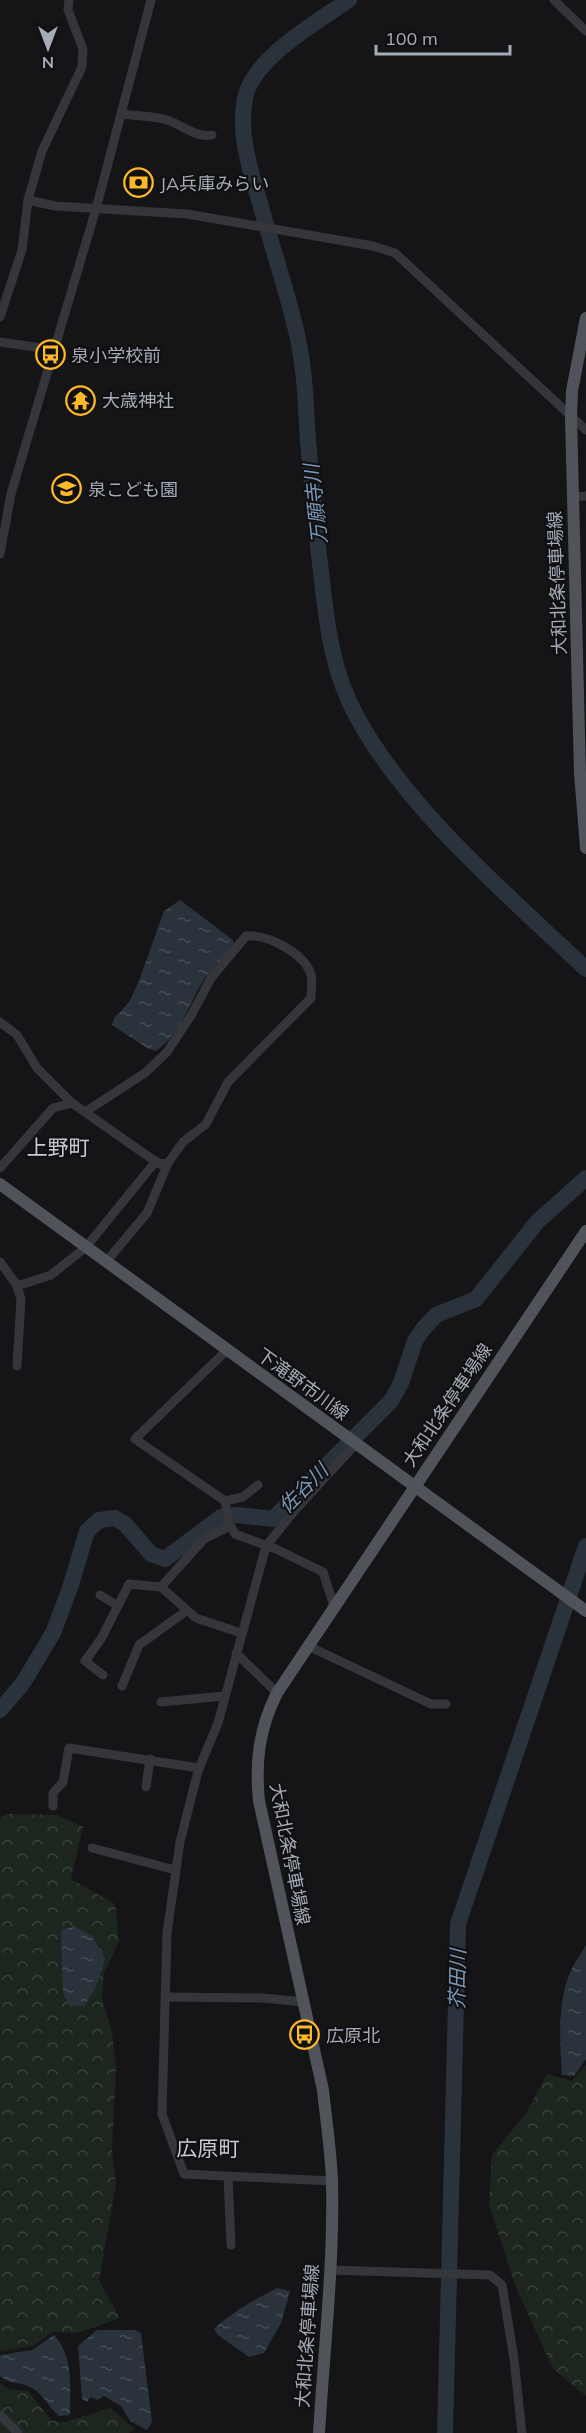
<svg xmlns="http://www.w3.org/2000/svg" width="586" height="2433" viewBox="0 0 586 2433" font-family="Mulish,'Noto Sans JP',sans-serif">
<defs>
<pattern id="forest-crowns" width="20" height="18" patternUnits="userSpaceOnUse" patternTransform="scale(1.5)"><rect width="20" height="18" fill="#1c251e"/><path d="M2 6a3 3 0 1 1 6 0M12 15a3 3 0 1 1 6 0" fill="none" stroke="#3a423d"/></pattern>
<pattern id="water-ripples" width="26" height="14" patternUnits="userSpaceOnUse" patternTransform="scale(1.5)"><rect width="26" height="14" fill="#2a333b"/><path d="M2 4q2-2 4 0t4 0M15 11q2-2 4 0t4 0" fill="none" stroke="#464e55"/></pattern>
</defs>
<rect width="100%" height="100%" fill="#151517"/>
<!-- forest -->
<g fill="url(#forest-crowns)">
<polygon points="7,1814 57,1815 83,1827 71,1879 115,1904 119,1941 104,1973 102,1998 112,2033 116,2068 112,2150 116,2185 99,2280 120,2318 77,2333 53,2332 33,2346 0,2351 0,1819"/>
<polygon points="586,2065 586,2396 553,2369 515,2285 489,2205 492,2155 526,2113 547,2074 572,2081"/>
<polygon points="0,2383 9,2389 28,2391 52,2421 65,2422 111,2408 135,2430 128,2433 0,2433"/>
</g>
<!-- water -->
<g fill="url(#water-ripples)">
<path d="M 180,900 L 233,940 L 234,946 C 226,955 216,964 208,974 C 190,998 184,1031 156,1051 L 147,1048 L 112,1025 L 114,1018 L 129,1002 L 139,981 L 164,911 Z"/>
<polygon points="74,1926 92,1936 105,1959 96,1987 84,2006 68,2005 63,1991 61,1935 62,1930"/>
<path d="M 586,1945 L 586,2059 L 574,2076 L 562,2075 C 560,2044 557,2003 570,1973 C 574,1963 581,1954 586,1945 Z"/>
<path d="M 277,2288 L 290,2291 L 281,2323 L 264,2353 L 249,2357 L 218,2335 L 214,2329 C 233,2311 254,2300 277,2288 Z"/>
<polygon points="97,2330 136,2330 141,2333 152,2422 147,2430 130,2421 121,2406 104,2396 98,2400 90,2397 87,2402 82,2399 78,2346"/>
<path d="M 54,2335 C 74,2357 70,2387 70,2415 L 59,2416 C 48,2407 44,2395 32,2388 C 21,2381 9,2385 0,2376 L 0,2355 L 32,2350 Z"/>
</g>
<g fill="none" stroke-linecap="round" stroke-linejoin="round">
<!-- river -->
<g stroke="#2a333b" stroke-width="16">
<path d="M 349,0 C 317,22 253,58 245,98 C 238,133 250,170 260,203 C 272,248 288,293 298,339 C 305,372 306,406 308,440 C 312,486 316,533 322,580 C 327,626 333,674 356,715 C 405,808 510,897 586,969"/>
<polyline points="0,1710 23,1683 53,1633 70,1588 87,1531 99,1520 115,1518 125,1524 151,1554 165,1559 221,1517 237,1515 273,1519 391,1401 401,1383 415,1341 423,1329 436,1315 476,1299 537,1222 586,1178"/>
<polyline points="445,2433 458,1924 586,1546"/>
</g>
<!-- minor -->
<g stroke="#35363c" stroke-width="9">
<polyline points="69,0 68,10 83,49 82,67 42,151 28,200 55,206 187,214 373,246 395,253 586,430"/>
<polyline points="554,0 586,31"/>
<path d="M 122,114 C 136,116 151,116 164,119 C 182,124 194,138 212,135"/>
<polyline points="0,317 22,250 28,200"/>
<polyline points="0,342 55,350"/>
<polyline points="572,497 586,496"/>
<polyline points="0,554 11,494 96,209 151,0"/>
<polyline points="0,1022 17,1035 37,1068 72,1103 159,1164 168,1163"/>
<path d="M 85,1112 L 145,1073 L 167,1052 L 192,1014 L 211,978 L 246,936 C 267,934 305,953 311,975 C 313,981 311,991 311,998 L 228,1082 L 206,1124 L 183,1142 L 168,1163 L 147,1213 L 106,1262"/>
<polyline points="0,1168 53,1108 72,1103"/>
<polyline points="0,1262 16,1284 21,1299 17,1366"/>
<polyline points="17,1286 51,1275 86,1247 156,1161"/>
<polyline points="227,1350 135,1439 225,1501 243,1497 258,1485"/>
<polyline points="225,1501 229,1523 235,1534 276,1549 323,1572 334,1606"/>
<polyline points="161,1587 196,1618 241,1633"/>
<polyline points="100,1595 118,1606"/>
<polyline points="308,1646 431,1704 446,1704"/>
<polyline points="236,1653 277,1693"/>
<polyline points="103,1675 85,1661 101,1639 129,1584 161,1587 204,1539 230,1526"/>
<polyline points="122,1686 139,1645 186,1611"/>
<polyline points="161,1702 224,1696"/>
<polyline points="146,1787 150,1759"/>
<polyline points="53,1806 53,1793 63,1782 69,1748 199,1768"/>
<polyline points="92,1848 175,1870"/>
<polyline points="165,1997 263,1998 304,2002"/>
<polyline points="228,2177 231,2245"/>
<polyline points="332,2181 184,2174 162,2114 167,1933 180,1842 198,1771 218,1723 266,1546 297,1508 356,1444"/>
<polyline points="330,2270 490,2275 502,2285 514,2359 522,2433"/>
<polyline points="0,2415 18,2433"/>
</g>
<!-- major -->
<g stroke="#51535b" stroke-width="12">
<polyline points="586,318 572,391 571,417 580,773 586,848"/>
<polyline points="0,1184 586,1611"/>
<path d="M 319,2433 C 324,2349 334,2265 332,2181 C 331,2151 326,2120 323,2090 L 259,1801 C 255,1762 259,1729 277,1693 L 586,1231"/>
</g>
</g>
<!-- icons -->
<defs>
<symbol id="bank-ring" viewBox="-11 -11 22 22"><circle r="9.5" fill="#101012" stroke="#fdb927" stroke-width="1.5"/><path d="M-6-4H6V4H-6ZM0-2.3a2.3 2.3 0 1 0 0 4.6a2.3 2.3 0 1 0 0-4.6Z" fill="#fdb927"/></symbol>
<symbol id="bus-ring" viewBox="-11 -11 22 22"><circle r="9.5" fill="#101012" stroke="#fdb927" stroke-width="1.5"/><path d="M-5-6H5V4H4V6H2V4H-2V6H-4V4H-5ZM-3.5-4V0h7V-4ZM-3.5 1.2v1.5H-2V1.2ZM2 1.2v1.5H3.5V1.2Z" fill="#fdb927"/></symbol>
<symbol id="temple-ring" viewBox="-11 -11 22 22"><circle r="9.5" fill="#101012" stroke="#fdb927" stroke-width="1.5"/><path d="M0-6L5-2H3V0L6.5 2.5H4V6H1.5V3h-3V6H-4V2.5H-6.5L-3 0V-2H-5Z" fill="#fdb927"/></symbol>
<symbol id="school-ring" viewBox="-11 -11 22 22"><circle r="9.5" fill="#101012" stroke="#fdb927" stroke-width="1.5"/><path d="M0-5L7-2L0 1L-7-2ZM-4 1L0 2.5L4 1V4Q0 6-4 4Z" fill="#fdb927"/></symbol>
</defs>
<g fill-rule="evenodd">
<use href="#bank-ring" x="122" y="166" width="33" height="33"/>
<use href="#bus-ring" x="34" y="338" width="33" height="33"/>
<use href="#temple-ring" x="64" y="384" width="33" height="33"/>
<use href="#school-ring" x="50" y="472" width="33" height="33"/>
<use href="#bus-ring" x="288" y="2018" width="33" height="33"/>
</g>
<g text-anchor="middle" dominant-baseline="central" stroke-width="4.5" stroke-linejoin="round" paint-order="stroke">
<!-- poi labels -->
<g font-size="18" fill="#a6abb8" stroke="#101012" text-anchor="start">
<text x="160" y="183">JA兵庫みらい</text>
<text x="71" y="355">泉小学校前</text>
<text x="102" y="400">大歳神社</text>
<text x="88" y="489">泉こども園</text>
<text x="326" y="2035">広原北</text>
</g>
<!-- street labels -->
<g font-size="18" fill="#a6abb8" stroke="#101012">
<text transform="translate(557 583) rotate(-92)">大和北条停車場線</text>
<text transform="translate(303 1384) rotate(36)">下滝野市川線</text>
<text transform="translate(447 1405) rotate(-56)">大和北条停車場線</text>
<text transform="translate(290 1854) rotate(79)">大和北条停車場線</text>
<text transform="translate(307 2336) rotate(-86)">大和北条停車場線</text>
</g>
<!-- water labels -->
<g font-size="20" font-style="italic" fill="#7a98b5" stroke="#101012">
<text transform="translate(315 504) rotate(-96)">万願寺川</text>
<text transform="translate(303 1488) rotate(-45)">佐谷川</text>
<text transform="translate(457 1979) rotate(-89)">芥田川</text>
</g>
<!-- quarter labels -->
<g font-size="21" fill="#c7cad4" stroke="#101012">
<text x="58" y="1147">上野町</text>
<text x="208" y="2148">広原町</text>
</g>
</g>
<!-- north arrow -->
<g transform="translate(48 48) rotate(180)" stroke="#101012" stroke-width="4.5" paint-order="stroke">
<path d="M0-4.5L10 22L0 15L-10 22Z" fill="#a6abb8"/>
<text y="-9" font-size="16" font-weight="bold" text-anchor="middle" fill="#a6abb8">N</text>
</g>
<!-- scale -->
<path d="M376 45v9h134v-9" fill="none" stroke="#a6abb8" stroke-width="3"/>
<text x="385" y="45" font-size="18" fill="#a6abb8" stroke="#101012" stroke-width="4.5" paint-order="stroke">100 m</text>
</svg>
